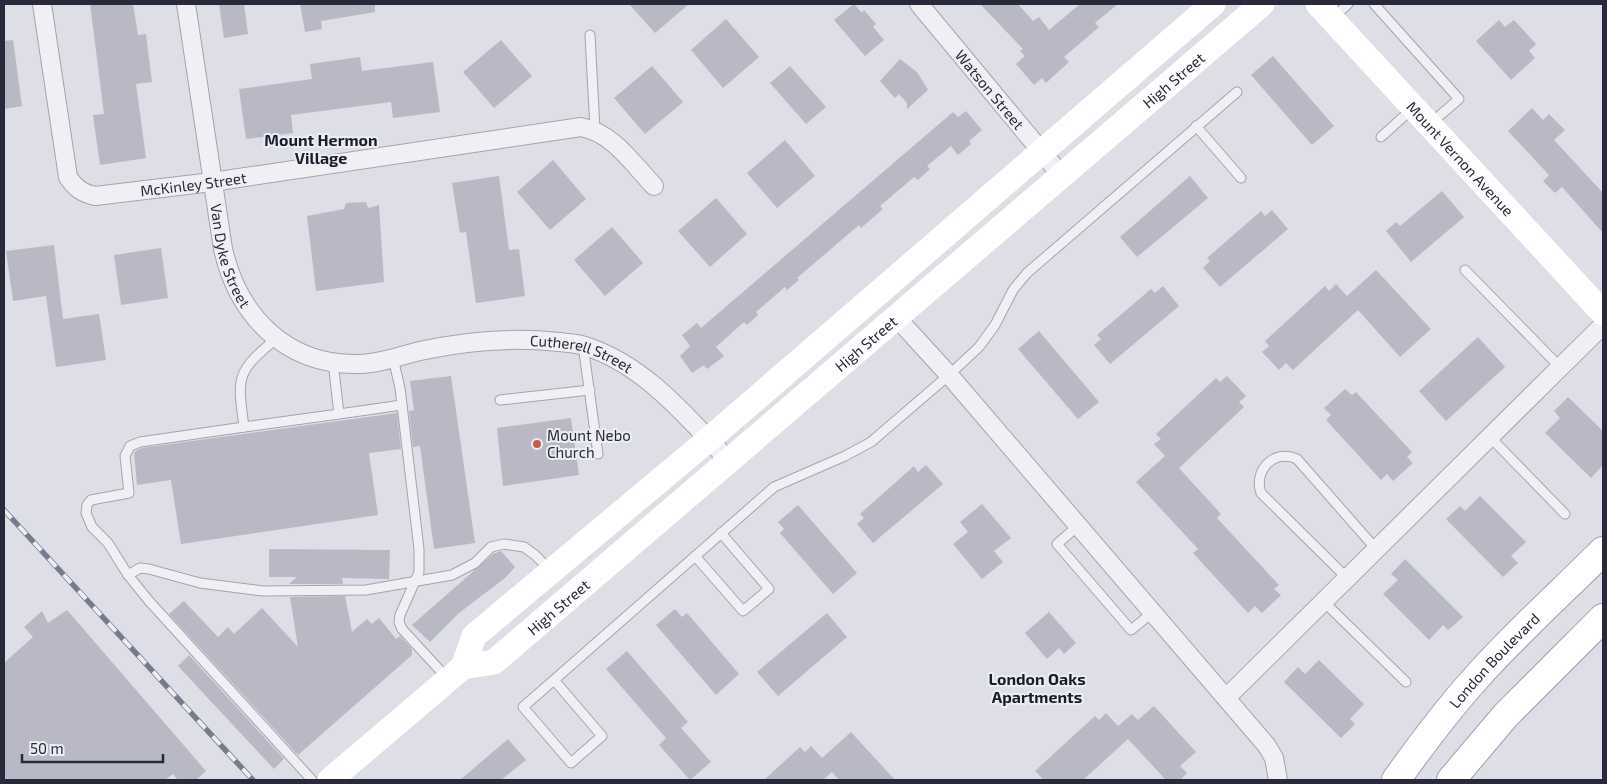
<svg xmlns="http://www.w3.org/2000/svg" width="1607" height="784" viewBox="0 0 1607 784" font-family="'Exo 2',sans-serif">
<rect width="100%" height="100%" fill="#dddee6"/>
<!-- building -->
<g fill="#b8b9c5">
<polygon points="90,4 133,4 138,35 146,34 152,82 136,84 146,158 100,165 93,115 104,114"/>
<polygon points="219,4 244,4 248,34 224,38"/>
<polygon points="300,4 375,4 375,12 321,21 322,29 305,32"/>
<polygon points="629,4 689,4 655,33"/>
<polygon points="854,4 862,13 864,10 876,24 873,27 884,40 865,56 834,20"/>
<polygon points="980,4 1018,4 1033,21 1039,17 1049,30 1080,4 1118,4 1095,23 1099,27 1064,57 1069,62 1046,83 1042,78 1034,85 1016,64 1025,56 1020,51 1023,49"/>
<polygon points="726,19 759,57 723,88 691,50"/>
<polygon points="1499,20 1505,27 1514,20 1536,44 1529,51 1535,58 1511,80 1476,41"/>
<polygon points="13,40 22,106 4,109 4,41"/>
<polygon points="501,40 532,76 494,108 463,72"/>
<polygon points="1273,56 1334,126 1312,145 1251,75"/>
<polygon points="360,57 362,71 433,62 440,112 393,118 391,102 291,115 293,133 246,139 239,89 312,79 310,64"/>
<polygon points="900,59 917,72 928,90 907,109 907,103 899,94 895,98 880,81"/>
<polygon points="652,66 683,102 645,134 614,98"/>
<polygon points="790,66 826,107 806,124 770,83"/>
<polygon points="1532,108 1543,120 1549,114 1565,130 1554,140 1603,193 1603,233 1562,187 1555,193 1543,181 1549,175 1508,131"/>
<polygon points="966,111 982,130 969,141 971,144 958,155 951,146 927,166 930,169 918,180 914,177 880,206 883,209 861,228 859,225 797,278 799,280 787,290 785,287 756,312 758,315 747,325 744,322 716,347 724,356 707,369 704,365 692,373 680,356 690,346 682,335 697,323 701,328 953,112 958,117"/>
<polygon points="785,140 815,176 777,208 747,173"/>
<polygon points="553,160 586,199 550,230 517,192"/>
<polygon points="499,176 509,250 519,249 525,296 476,303 466,232 460,233 452,183"/>
<polygon points="1190,176 1208,198 1137,257 1120,237"/>
<polygon points="1442,191 1464,217 1411,262 1386,231 1396,222 1400,226"/>
<polygon points="716,198 747,234 710,267 678,231"/>
<polygon points="366,202 368,208 379,205 384,282 316,291 307,216 344,209 346,203"/>
<polygon points="1272,210 1288,229 1220,287 1203,268 1210,261 1207,258 1261,211 1265,216"/>
<polygon points="612,227 643,263 605,296 574,260"/>
<polygon points="54,245 63,319 99,314 106,360 56,367 46,296 13,301 6,251"/>
<polygon points="161,248 168,298 121,305 114,255"/>
<polygon points="1376,270 1431,329 1400,357 1358,310 1293,370 1286,363 1279,370 1262,352 1269,346 1265,341 1325,286 1329,291 1336,284 1347,296"/>
<polygon points="1163,286 1179,306 1110,364 1094,345 1101,339 1097,335 1151,289 1155,293"/>
<polygon points="1039,331 1099,402 1078,419 1018,349"/>
<polygon points="1478,337 1505,367 1446,421 1419,391"/>
<polygon points="451,376 475,543 434,549 420,446 413,447 409,411 414,410 410,381"/>
<polygon points="1227,376 1246,396 1239,402 1244,407 1179,468 1221,514 1217,518 1279,585 1274,589 1281,595 1262,613 1255,606 1248,613 1193,553 1198,549 1136,482 1165,456 1154,444 1161,439 1156,434 1216,378 1220,382"/>
<polygon points="1345,389 1352,395 1356,392 1412,452 1407,457 1413,463 1393,481 1387,474 1381,480 1326,420 1331,415 1324,408"/>
<polygon points="1568,397 1603,431 1603,465 1591,478 1545,433 1560,418 1554,411"/>
<polygon points="397,413 401,449 369,453 378,515 181,544 171,480 137,485 134,452 141,448"/>
<polygon points="571,418 579,475 503,486 497,428"/>
<polygon points="926,465 943,484 873,543 857,524 864,518 860,514 914,466 918,472"/>
<polygon points="1480,496 1526,542 1511,556 1518,563 1503,577 1446,519 1460,506 1465,511"/>
<polygon points="982,504 1011,538 994,551 1003,562 982,579 953,544 968,532 960,522"/>
<polygon points="798,505 857,573 833,594 780,533 784,529 778,522"/>
<polygon points="269,549 390,550 389,579 342,578 343,584 289,584 297,577 269,577"/>
<polygon points="501,551 515,567 505,578 459,613 430,642 412,625 493,554"/>
<polygon points="1405,559 1463,617 1448,630 1443,625 1429,640 1383,594 1398,580 1391,574"/>
<polygon points="345,596 352,632 367,619 372,624 379,618 396,639 400,636 412,649 412,655 298,755 169,614 184,601 218,637 228,627 234,634 262,608 298,647 290,597"/>
<polygon points="675,609 682,617 687,613 739,674 716,695 656,625"/>
<polygon points="67,610 206,771 196,780 178,780 173,774 165,780 4,780 4,663 33,637 24,627 42,611 48,623"/>
<polygon points="1049,612 1076,643 1064,654 1059,648 1047,659 1025,633"/>
<polygon points="827,613 847,637 778,696 757,672"/>
<polygon points="627,651 688,722 681,728 711,762 690,780 659,745 666,738 606,669"/>
<polygon points="189,655 284,759 274,769 178,666"/>
<polygon points="1319,660 1364,704 1350,719 1355,724 1341,738 1284,682 1298,667 1305,674"/>
<polygon points="1154,706 1196,752 1180,766 1187,773 1180,780 1166,780 1128,739 1083,780 1044,780 1035,771 1095,716 1099,720 1106,713 1118,726 1132,714 1138,720"/>
<polygon points="851,732 895,780 839,780 832,772 823,780 764,780 800,747 805,752 811,746 822,758"/>
<polygon points="508,739 526,760 501,780 460,780"/>
</g>
<g fill="none" stroke-linecap="round" stroke-linejoin="round">
<defs>
<g id="lane">
<polyline points="1374,4 1459,99 1431,123"/>
<polyline points="1332,19 1348,4"/>
<polyline points="590,35 595,130"/>
<polyline points="1196,126 1241,178"/>
<polyline points="1381,137 1413,108"/>
<polyline points="1465,270 1560,367"/>
<path d="M 277,338 C 236,372 237,376 244,427 L 339,414"/>
<polyline points="583,345 598,454"/>
<polyline points="393,358 400,388 419,549 419,572 400,615 399,622 402,629 447,678"/>
<polyline points="333,362 339,414 402,405"/>
<polyline points="500,400 590,390"/>
<polyline points="244,427 140,442 130,446 125,456 129,493 91,500 87,505 86,513 92,527 108,543 128,575 149,601 312,780"/>
<polyline points="1489,436 1565,514"/>
<polyline points="1079,525 1057,544 1131,630 1153,612"/>
<polyline points="695,556 743,611 769,589 721,533"/>
<polyline points="128,575 140,568 149,569 200,583 263,591 366,590 452,575 475,563 491,547 504,544 524,547 535,555 551,571"/>
<path d="M 1347,578 L 1261,493 C 1253,471 1274,448 1297,459 L 1376,549"/>
<polyline points="1324,602 1406,682"/>
<polyline points="554,680 602,736 571,763 523,707 554,680 774,487 845,456 871,442 949,375 979,347 995,325 1013,290 1027,273 1237,92"/>
</g>
<g id="street">
<path id="s1" d="M 42,4 L 68,177 C 75,188 82,193 95,196 L 212,182 L 581,127 C 613,133 632,163 654,186"/>
<path id="s2" d="M 186,4 L 223,249 C 238,315 285,365 357,364 C 379,364 399,356 420,351 C 465,341 512,337 559,342 C 567,343 577,343 585,346 C 645,365 687,417 728,460"/>
<path id="s3" d="M 919,4 L 1061,175"/>
<polyline points="896,317 949,375 1267,746 1274,758 1278,780"/>
<polyline points="1226,698 1603,325"/>
</g>
<g id="primary">
<path id="s6" d="M 1396,780 C 1421,745 1447,710 1476,678 C 1516,633 1561,593 1603,551"/>
<polyline points="1451,780 1506,715 1603,618"/>
</g>
</defs>
<!-- lane casing -->
<use href="#lane" stroke="#a3a4af" stroke-width="11"/>
<!-- street casing -->
<use href="#street" stroke="#a3a4af" stroke-width="20"/>
<!-- primary casing -->
<use href="#primary" stroke="#9ea0b0" stroke-width="30"/>
<!-- lane -->
<use href="#lane" stroke="#f0f0f4" stroke-width="9"/>
<!-- street -->
<use href="#street" stroke="#f0f0f4" stroke-width="18"/>
<!-- secondary -->
<g stroke="#fff" stroke-width="25">
<path id="s4" d="M 1318,4 L 1603,313"/>
<path id="s5" d="M 463,667 L 494,662 L 1262,4"/>
<polyline points="330,780 463,667 474,636 708,440 1213,4"/>
</g>
<!-- primary -->
<use href="#primary" stroke="#fff" stroke-width="28"/>
<defs>
<polyline id="rail" points="4,510 253,780"/>
</defs>
<!-- rail casing -->
<use href="#rail" stroke="#797a8d" stroke-width="5.5"/>
<!-- rail -->
<use href="#rail" stroke="#ededf4" stroke-width="4" stroke-dasharray="11" stroke-linecap="butt"/>
</g>
<!-- markers -->
<circle fill="#c05d4d" stroke="#ededf4" stroke-width="2" cx="537" cy="444" r="5"/>
<g text-anchor="middle" dominant-baseline="central" stroke-width="4" stroke-linejoin="round" paint-order="stroke">
<!-- street labels -->
<g font-size="15" fill="#282a3b" stroke="#ededf4">
<text stroke="none"><textPath href="#s5" startOffset="926">High Street</textPath></text>
<text stroke="none"><textPath href="#s3" startOffset="111">Watson Street</textPath></text>
<text stroke="none"><textPath href="#s4" startOffset="210">Mount Vernon Avenue</textPath></text>
<text stroke="none"><textPath href="#s1" startOffset="308">McKinley Street</textPath></text>
<text stroke="none"><textPath href="#s2" startOffset="256">Van Dyke Street</textPath></text>
<text stroke="none"><textPath href="#s5" startOffset="521">High Street</textPath></text>
<text stroke="none"><textPath href="#s2" startOffset="669">Cutherell Street</textPath></text>
<text stroke="none"><textPath href="#s5" startOffset="116">High Street</textPath></text>
<text stroke="none"><textPath href="#s6" startOffset="155">London Boulevard</textPath></text>
</g>
<!-- poi labels -->
<g font-size="15" fill="#282a3b" stroke="#ededf4" text-anchor="start">
<text x="547" y="435">Mount Nebo<tspan x="547" dy="17">Church</tspan></text>
</g>
<!-- neighbourhood labels -->
<g font-size="16" font-weight="bold" fill="#1b1c2b" stroke="#ededf4">
<text x="321" y="139">Mount Hermon<tspan x="321" dy="18">Village</tspan></text>
<text x="1037" y="678">London Oaks<tspan x="1037" dy="18">Apartments</tspan></text>
</g>
</g>
<!-- border -->
<rect width="1607" height="784" fill="none" stroke="#282a3b" stroke-width="10"/>
<!-- scale -->
<path d="M22 754v8h141v-8" fill="none" stroke="#282a3b" stroke-width="2.5"/>
<text x="30" y="754" font-size="15" fill="#282a3b" stroke="#ededf4" stroke-width="4" paint-order="stroke">50 m</text>
</svg>
